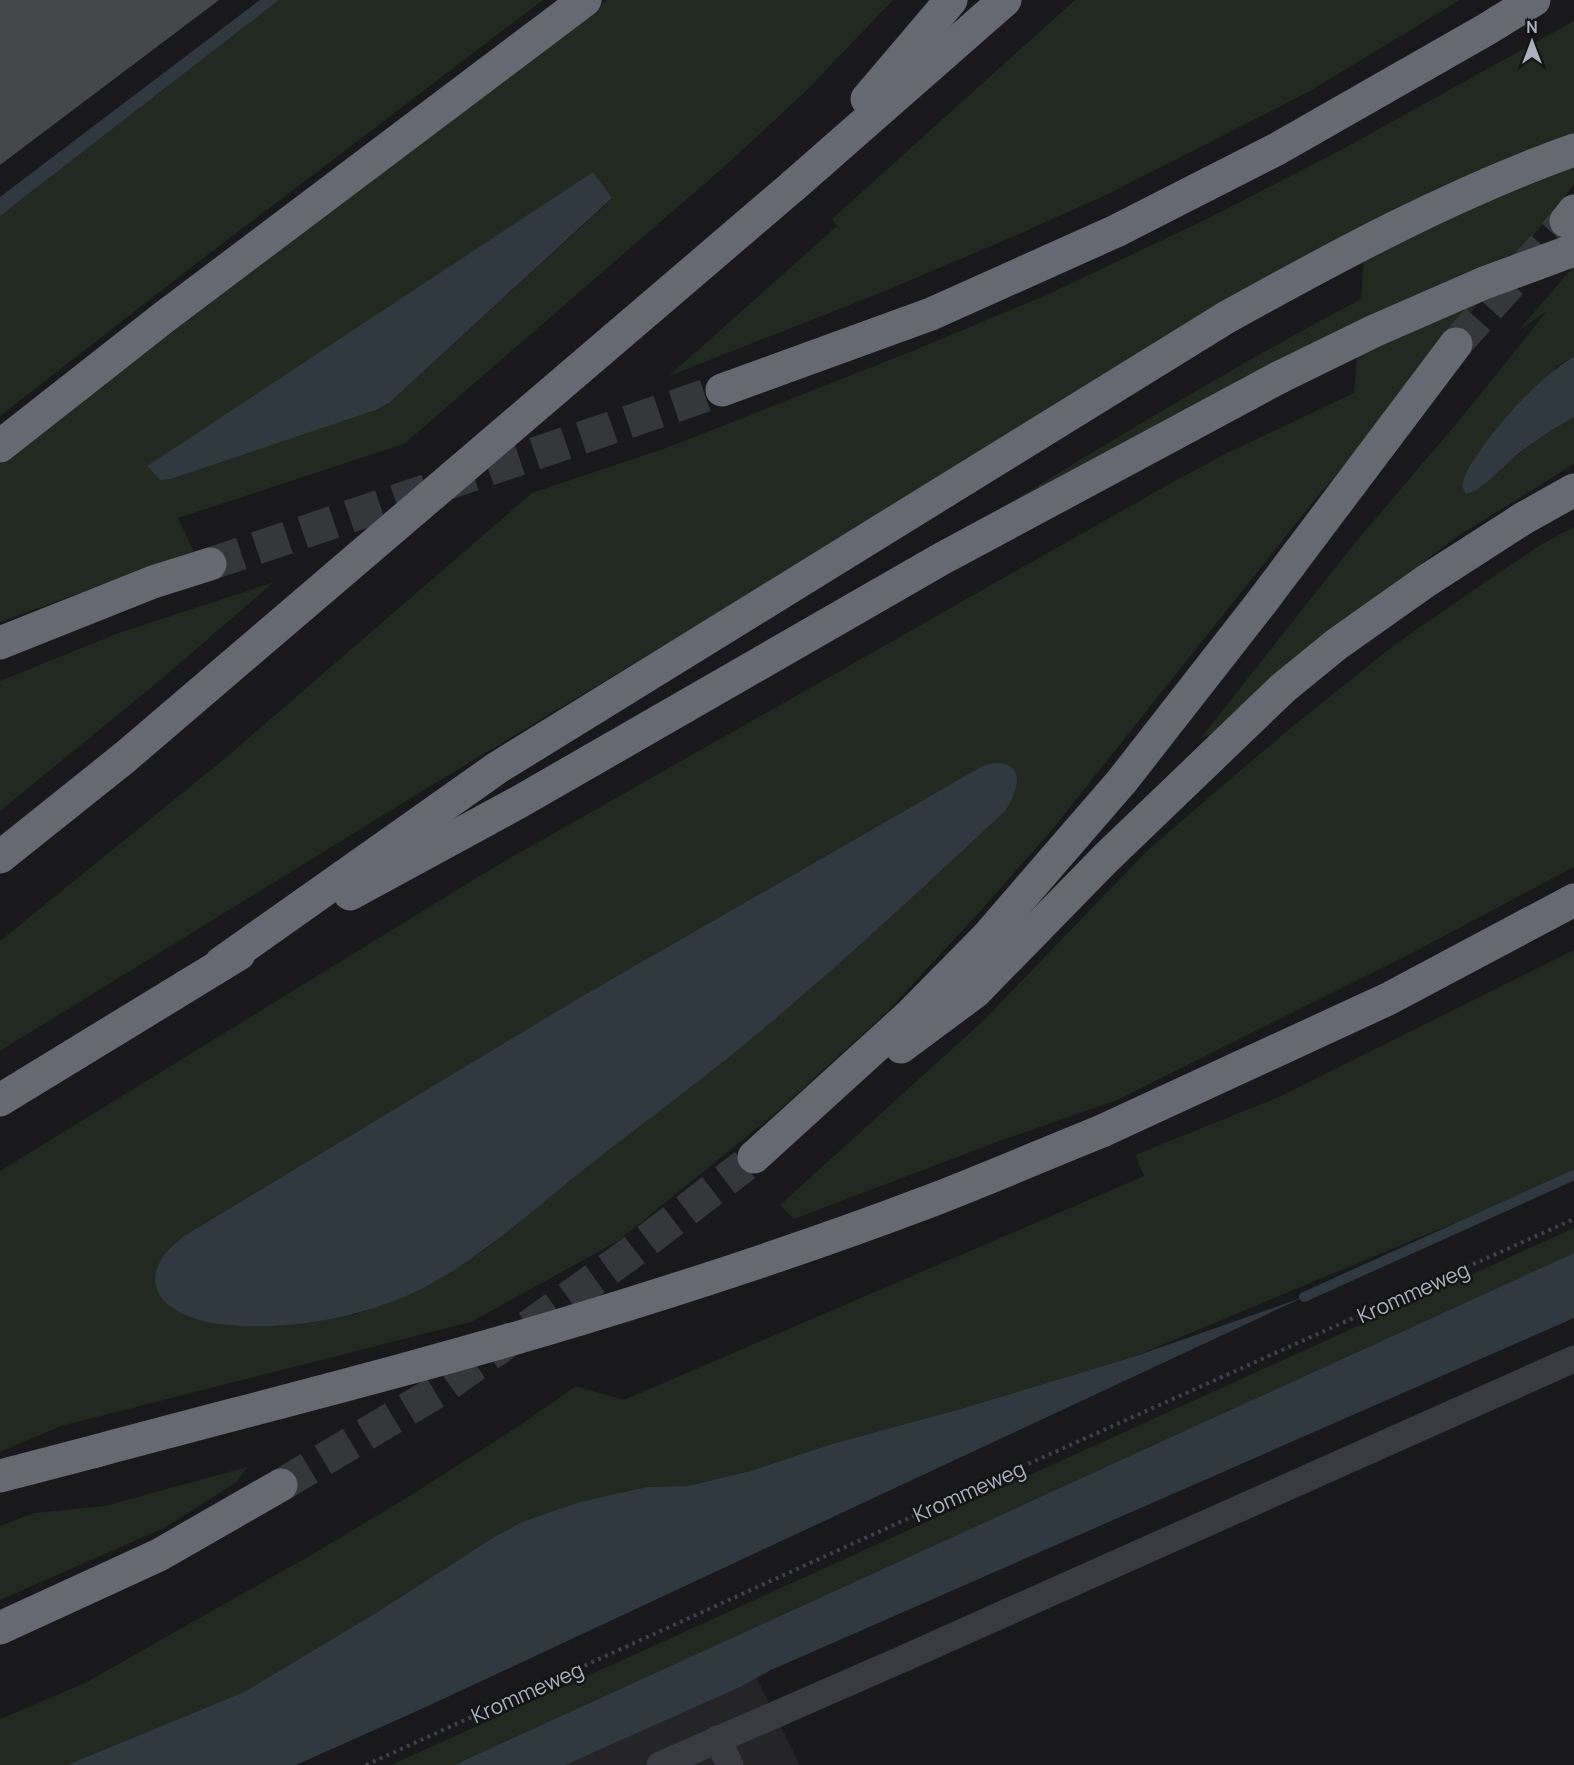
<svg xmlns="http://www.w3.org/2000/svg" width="1574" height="1765" viewBox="0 0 1574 1765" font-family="Manrope,sans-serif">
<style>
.built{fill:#252528}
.green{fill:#212921;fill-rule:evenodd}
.water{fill:#2f393f}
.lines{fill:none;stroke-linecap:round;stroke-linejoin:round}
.stream{stroke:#2f393f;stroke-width:10}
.building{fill:#45474b}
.motorway-tunnel{stroke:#36373b;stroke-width:33;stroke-dasharray:33 16;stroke-linecap:butt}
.path{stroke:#404247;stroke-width:4;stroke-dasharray:3 4.5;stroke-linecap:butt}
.minor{stroke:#3a3b40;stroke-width:27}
.motorway{stroke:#666971;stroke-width:33}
.motorway-bridge{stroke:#666971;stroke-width:33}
.labels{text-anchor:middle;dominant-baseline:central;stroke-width:5;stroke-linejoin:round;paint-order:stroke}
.street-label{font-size:21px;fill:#abb1ba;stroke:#141416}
</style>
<rect width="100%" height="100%" fill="#19191b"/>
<path class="built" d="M755,1675L800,1765H532Z"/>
<g class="green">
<path d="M279,0H543L193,266L0,416V216Z"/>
<path d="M607,0H893L804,93L725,166L404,444L178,518L194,551L0,622V464ZM593,173L612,199L389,403L376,410L171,479Z"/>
<path d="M1075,0H1460L1310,91L1110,193L1017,235L885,291L669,376L837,226L832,219Z"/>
<path d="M1574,21V185L1412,386L1309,507L1051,831L975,917L886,1013L778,1111L618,1241L471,1322L61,1426L0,1452V1171L491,869L1171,483L1225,454L1354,393L1359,331L920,558C1065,469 1210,379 1361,299L1366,231L842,538L424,790L0,1051V941L223,760L532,493L666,448L910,352L1044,296L1207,219L1341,150ZM972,772L589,1165L483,1251L414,1292L357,1314L303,1322L250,1326L170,1248L184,1236L579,998Z"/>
<path d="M1574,266V356L1556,367L1481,487C1509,459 1540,437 1574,417V464L1461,534L1340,624L1215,732L1200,739L1354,544L1457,423L1547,311L1518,331Z"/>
<path d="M1574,527V867L1414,952L1115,1101L1002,1140L794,1219L780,1205L983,1021L1148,850L1235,775L1287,731L1393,646L1497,574L1542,544Z"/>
<path d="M274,582L158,682L0,811V681L116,634Z"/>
<path d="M1574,950V1173L1133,1357L964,1408L832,1444L750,1471L688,1486L647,1487L522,1522L494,1537L379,1611L244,1692L67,1765H0V1719L85,1683L318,1551L408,1497L516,1428L576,1386L624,1400L1144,1176L1135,1155L1279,1097Z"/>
<path d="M1574,1228V1253L454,1765H391Z"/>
<path d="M247,1467L237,1482L164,1528L0,1600V1526L34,1513L105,1506Z"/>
</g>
<g class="water">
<path d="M260,0H279L0,216V197Z"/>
<path d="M593,172L612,198L389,403L376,410L171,479L160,480L147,466Z"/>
<path d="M1574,356V417C1555,428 1536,440 1518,454C1505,464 1481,492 1466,494L1462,486C1465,470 1475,458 1484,445C1510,410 1538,380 1574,356Z"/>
<path d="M995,763C1029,763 1016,794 1005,811C920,890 835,970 745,1044C695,1085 643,1123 592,1163C534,1208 480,1261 413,1293C356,1319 282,1332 219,1324C188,1320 138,1301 161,1260C166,1250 176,1243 184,1236L579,998L972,772L985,765Z"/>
<path d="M1574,1253V1318L771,1670L740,1687L565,1765H454Z"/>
<path d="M1304,1297L428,1706L296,1765H67L244,1692L379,1611L494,1537L522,1522L580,1502L647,1487L688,1486L750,1471L832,1444L964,1408L1133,1357Z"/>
</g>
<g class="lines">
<path class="stream" d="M1304,1297L1574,1175"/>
</g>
<path class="building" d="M0,0H219L0,165Z"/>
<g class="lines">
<g class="motorway-tunnel">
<path d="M1456,344L1566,221"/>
<path d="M210,564L722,390"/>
<path d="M281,1485L443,1388L628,1255L745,1165"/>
</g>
<path class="path" d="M366,1765L1019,1468L1574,1219"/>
<g class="minor">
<path d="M717,1739L730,1765"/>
<path d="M660,1765L907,1657L1574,1359"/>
</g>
<g class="motorway">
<path d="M867,99L951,0"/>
<path d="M793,186L1005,0"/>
<path d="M1566,221L1574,211"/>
<path d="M722,390L931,314L1116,231L1277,149L1487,29L1534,0"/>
<path d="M0,446L163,318L585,0"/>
<path d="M0,643L153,582L210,564"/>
<path d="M0,857L124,758"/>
<path d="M350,894L519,802L943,558L1280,377"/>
<path d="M221,963L497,768L1227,317C1339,255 1453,193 1574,150"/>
<path d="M901,1047L975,992L1106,858L1283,688L1337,644L1426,581L1524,518L1574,490"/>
<path d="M0,1100L239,954"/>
<path d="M1102,1131L1388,999L1574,900"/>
<path d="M754,1157L909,1016L987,937L1122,781L1261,603L1456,344"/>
<path d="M0,1476L96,1451"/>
<path d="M0,1628L159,1555L281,1485"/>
</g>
<g class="motorway-bridge">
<path d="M1280,377L1374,331L1484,283L1574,250"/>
<path d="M124,758L793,186"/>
<path d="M96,1451C256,1408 418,1368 577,1320C696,1284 814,1245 930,1201C987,1179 1045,1154 1102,1131"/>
</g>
</g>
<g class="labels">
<g class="street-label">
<text transform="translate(1413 1292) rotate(-24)">Krommeweg</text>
<text transform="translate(969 1491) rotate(-24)">Krommeweg</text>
<text transform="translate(527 1692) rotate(-24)">Krommeweg</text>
</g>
</g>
<g transform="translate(1532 42)" stroke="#141416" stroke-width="4.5" paint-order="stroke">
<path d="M0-4.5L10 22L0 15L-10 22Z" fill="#abb1ba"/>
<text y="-9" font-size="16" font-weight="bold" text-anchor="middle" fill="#abb1ba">N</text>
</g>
</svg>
